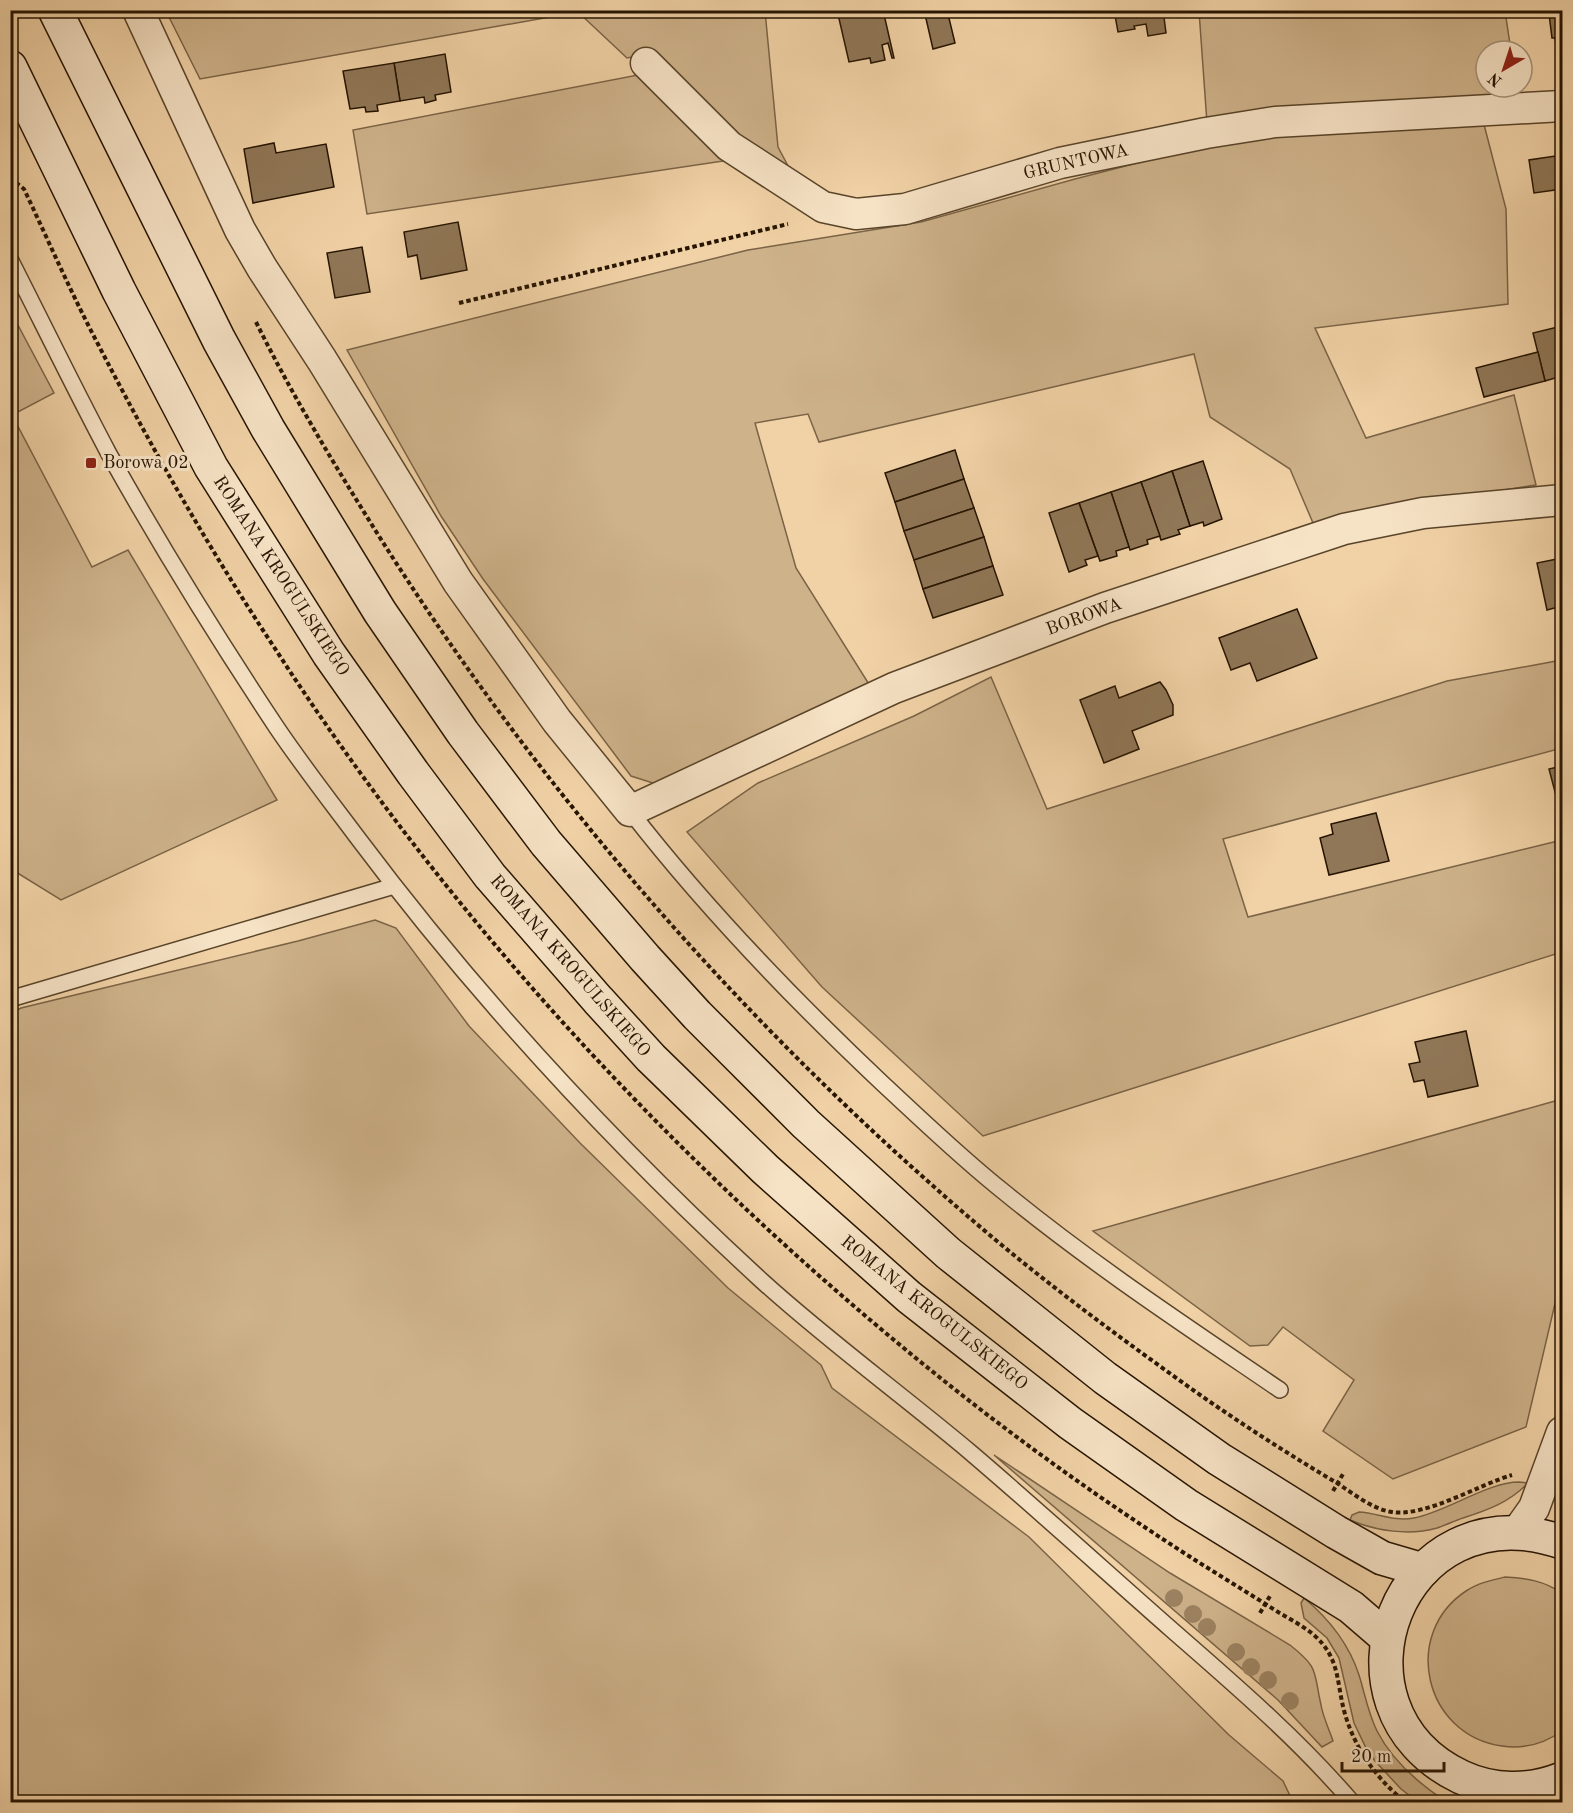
<svg xmlns="http://www.w3.org/2000/svg" width="1573" height="1813" viewBox="0 0 1573 1813" font-family="'Old Standard TT',serif">
<style>
.green{fill:#ceb28a;stroke:#7a6346;stroke-width:1.5}
.building{fill:#907757;stroke:#261401;stroke-width:1.5}
.lines{fill:none;stroke-linecap:round;stroke-linejoin:round}
.service-casing{stroke:#59442a;stroke-width:18}
.minor-casing{stroke:#59442a;stroke-width:33}
.secondary-casing{stroke:#261401;stroke-width:36}
.path{stroke:#261401;stroke-width:4;stroke-dasharray:4.5 3;stroke-linecap:butt}
.service{stroke:#f6e2c5;stroke-width:15}
.minor{stroke:#f6e2c5;stroke-width:30}
.secondary{stroke:#f6e2c5;stroke-width:33}
.tree{fill:#9d8362}
.poi-dot{fill:#8f2418;stroke:#f6e2c5;stroke-width:2}
.labels{text-anchor:middle;dominant-baseline:central;stroke-width:6;stroke-linejoin:round;paint-order:stroke}
.street-label{font-size:18px;fill:#261401;stroke:#f6e2c5}
.poi-label{font-size:18px;fill:#261401;stroke:#f6e2c5;text-anchor:start}
</style>
<rect width="100%" height="100%" fill="#f1d2a6"/>
<filter id="stains"><feTurbulence type="fractalNoise" baseFrequency=".00333" numOctaves="4"/><feColorMatrix values="0 0 0 0 .2 0 0 0 0 .09 0 0 0 0 .02 0 0 0 .5 -.17"/></filter>
<radialGradient id="worn" r=".72"><stop offset=".6" stop-color="#630" stop-opacity="0"/><stop offset="1" stop-color="#630" stop-opacity=".3"/></radialGradient>
<g class="green">
<path d="M166,11H765L778,147L795,179L721,121L652,53L627,58L578,12L200,79Z"/>
<path d="M1199,11H1505L1511,51H1486V87H1516L1518,96L1207,123Z"/>
<path d="M643,74L730,160L367,214L353,130Z"/>
<path d="M1481,113L1506,209L1508,304L1315,328L1366,438L1514,395L1536,485L1389,508L1316,530L1290,469L1210,417L1194,354L819,442L808,414L755,423L796,568L872,689L656,784L631,776L483,579L441,516L347,350L748,250L921,222L1075,179L1211,144Z"/>
<path d="M11,312L54,393L12,415L92,567L128,550L277,800L61,900L11,869Z"/>
<path d="M1562,660V748L1223,839L1248,917L1562,840V952L983,1136L822,987L687,832L758,783L914,716L991,677L1047,809L1447,681Z"/>
<path d="M375,920L396,928L469,1026L580,1143L728,1288L821,1365L832,1388L1029,1537L1229,1735L1283,1781L1293,1802H11V1013L21,1008L298,941Z"/>
<path d="M1562,1099V1274L1526,1427L1393,1479L1323,1431L1354,1380L1283,1327L1268,1345L1250,1346L1093,1231Z"/>
<path d="M994,1455L1170,1573L1290,1645C1320,1669 1313,1670 1321,1705C1323,1717 1329,1729 1333,1741L1322,1747L1278,1700Z"/>
<path d="M1519,1482L1528,1483C1510,1502 1488,1510 1463,1518C1454,1521 1446,1525 1437,1528C1409,1536 1376,1531 1350,1520L1352,1515L1359,1512C1378,1513 1394,1522 1414,1518C1446,1512 1488,1482 1519,1482Z"/>
<path d="M1505,1577C1527,1578 1544,1581 1562,1593V1731C1544,1744 1523,1749 1502,1746C1424,1735 1401,1634 1466,1591C1478,1583 1492,1580 1505,1577Z"/>
<path d="M1304,1598C1328,1618 1349,1644 1359,1675C1365,1694 1368,1713 1377,1731C1393,1762 1419,1784 1447,1802H1418L1401,1789L1375,1761L1367,1750L1354,1723L1339,1658L1327,1638L1304,1618L1301,1603Z"/>
</g>
<g class="building">
<path d="M837,10H883L894,58H892L888,43L882,45L885,60L871,63L870,58L849,62Z"/>
<path d="M924,10H947L955,43L933,49Z"/>
<path d="M1114,10H1163L1166,33L1148,36L1146,24L1134,26L1135,29L1118,32Z"/>
<path d="M1552,10H1562V57L1558,58L1555,38H1552L1549,14L1552,13Z"/>
<path d="M445,54L451,92L435,95L436,100L425,103L424,97L400,101L394,63Z"/>
<path d="M394,63L400,101L377,105L378,111L366,112L365,107L350,109L343,71Z"/>
<path d="M274,143L276,153L326,144L334,187L253,203L244,149Z"/>
<path d="M1562,155V189L1534,193L1529,160Z"/>
<path d="M458,222L467,270L421,279L417,255L408,257L404,232Z"/>
<path d="M362,247L370,292L335,298L327,253Z"/>
<path d="M1562,326V376L1545,381L1533,333Z"/>
<path d="M1538,352L1545,381L1484,397L1476,368Z"/>
<path d="M955,450L964,479L895,502L885,473Z"/>
<path d="M1203,461L1222,519L1204,526L1203,522L1190,526L1172,471Z"/>
<path d="M1172,471L1190,526L1178,530L1180,534L1161,540L1141,482Z"/>
<path d="M964,479L974,508L904,531L895,502Z"/>
<path d="M1141,482L1160,536L1147,540L1148,544L1130,550L1111,492Z"/>
<path d="M1111,492L1129,547L1116,551L1117,556L1100,561L1079,503Z"/>
<path d="M1079,503L1098,556L1085,560L1087,565L1069,572L1049,513Z"/>
<path d="M974,508L984,537L914,560L904,531Z"/>
<path d="M984,537L993,566L923,589L914,560Z"/>
<path d="M1562,558V606L1547,610L1537,563Z"/>
<path d="M993,566L1003,595L933,618L923,589Z"/>
<path d="M1297,609L1317,658L1257,681L1250,663L1231,670L1219,638Z"/>
<path d="M1160,682L1166,690L1173,705V715L1132,731L1139,749L1104,763L1080,700L1115,686L1119,698Z"/>
<path d="M1562,766V810L1560,811L1549,769Z"/>
<path d="M1376,813L1389,861L1329,875L1320,838L1333,834L1331,824Z"/>
<path d="M1466,1031L1478,1086L1428,1097L1424,1080L1414,1082L1409,1064L1420,1062L1415,1042Z"/>
</g>
<g class="lines">
<g class="service-casing">
<g id="service">
<path d="M10,259C43,324 75,390 109,454C161,547 218,639 277,728C302,765 330,801 357,837C477,997 614,1145 762,1281C828,1341 901,1394 970,1452C1038,1510 1105,1571 1172,1630C1235,1685 1298,1739 1352,1802"/>
<path d="M630,811C706,909 792,998 882,1083C922,1120 961,1158 1004,1192C1092,1264 1186,1326 1280,1390"/>
<path d="M10,999L394,886"/>
</g>
</g>
<g class="minor-casing">
<g id="minor">
<path d="M138,10L240,230L262,268L322,360L458,582L557,721L630,811L894,688L1105,608L1344,529L1423,513L1562,500"/>
<path d="M646,63L729,146L823,207L856,214L905,209L1060,163L1206,133L1275,122L1562,106"/>
<path d="M1517,1532L1534,1508L1562,1432"/>
</g>
</g>
<g class="secondary-casing">
<g id="secondary">
<path d="M55,10L219,340L268,429L380,612L463,733L546,843L645,958L697,1015L806,1124L948,1253L1105,1378L1219,1459L1336,1532L1382,1558L1423,1570"/>
<path d="M10,67L119,291L211,467L329,654L413,773L490,876L598,1000L651,1058L765,1169L909,1297L1070,1423L1186,1505L1351,1607L1387,1638"/>
<path d="M1562,1542C1398,1486 1316,1708 1461,1777C1493,1792 1529,1792 1562,1779"/>
</g>
</g>
<g class="path">
<path d="M10,178L24,189C49,242 72,295 99,346C152,449 210,550 274,647C453,924 682,1170 938,1376C1020,1442 1106,1503 1195,1560C1222,1577 1250,1594 1278,1612C1290,1619 1303,1626 1314,1635C1341,1659 1336,1683 1345,1714C1355,1749 1377,1779 1405,1802"/>
<path d="M459,303L788,224"/>
<path d="M256,322C292,395 334,464 377,533C542,795 749,1031 985,1231C1052,1288 1122,1339 1193,1390C1240,1423 1288,1454 1337,1483C1354,1494 1372,1509 1392,1512C1426,1517 1478,1485 1512,1475"/>
<path d="M1333,1491L1343,1474"/>
<path d="M1260,1613L1270,1596"/>
</g>
<use href="#service" class="service"/>
<use href="#minor" class="minor"/>
<use href="#secondary" class="secondary"/>
</g>
<g class="tree">
<circle cx="1174" cy="1598" r="9"/>
<circle cx="1193" cy="1614" r="9"/>
<circle cx="1207" cy="1627" r="9"/>
<circle cx="1236" cy="1652" r="9"/>
<circle cx="1251" cy="1667" r="9"/>
<circle cx="1268" cy="1680" r="9"/>
<circle cx="1290" cy="1701" r="9"/>
</g>
<rect class="poi-dot" x="85" y="457" width="12" height="12" rx="3"/>
<g class="labels">
<g class="street-label">
<text transform="translate(1076 162) rotate(-13)">GRUNTOWA</text>
<text transform="translate(281 576) rotate(57)">ROMANA KROGULSKIEGO</text>
<text transform="translate(1084 617) rotate(-20)">BOROWA</text>
<text transform="translate(570 966) rotate(49)">ROMANA KROGULSKIEGO</text>
<text transform="translate(934 1313) rotate(39)">ROMANA KROGULSKIEGO</text>
</g>
<g class="poi-label">
<text x="103" y="463">Borowa 02</text>
</g>
</g>
<rect width="1573" height="1813" fill="none" stroke="#f1d2a6" stroke-width="36"/>
<rect x="12" y="12" width="1549" height="1789" fill="none" stroke="#261401" stroke-width="3"/>
<rect x="18" y="18" width="1537" height="1777" fill="none" stroke="#261401" stroke-width="1.5"/>
<g transform="translate(1504 69) rotate(219)"><circle r="28" fill="#f6e2c5" stroke="#a39077" stroke-width="1.5"/>
<path d="M0-4.5L10 22L0 15L-10 22Z" fill="#8f2418"/>
<text y="-9" font-size="16" font-weight="bold" text-anchor="middle" fill="#261401">N</text>
</g>
<path d="M1342 1762v9h102v-9" fill="none" stroke="#261401" stroke-width="3"/>
<text x="1351" y="1762" font-size="18" fill="#261401" stroke="#f6e2c5" stroke-width="4.5" paint-order="stroke">20 m</text>
<rect width="100%" height="100%" filter="url(#stains)"/>
<rect width="100%" height="100%" fill="url(#worn)"/>
</svg>
